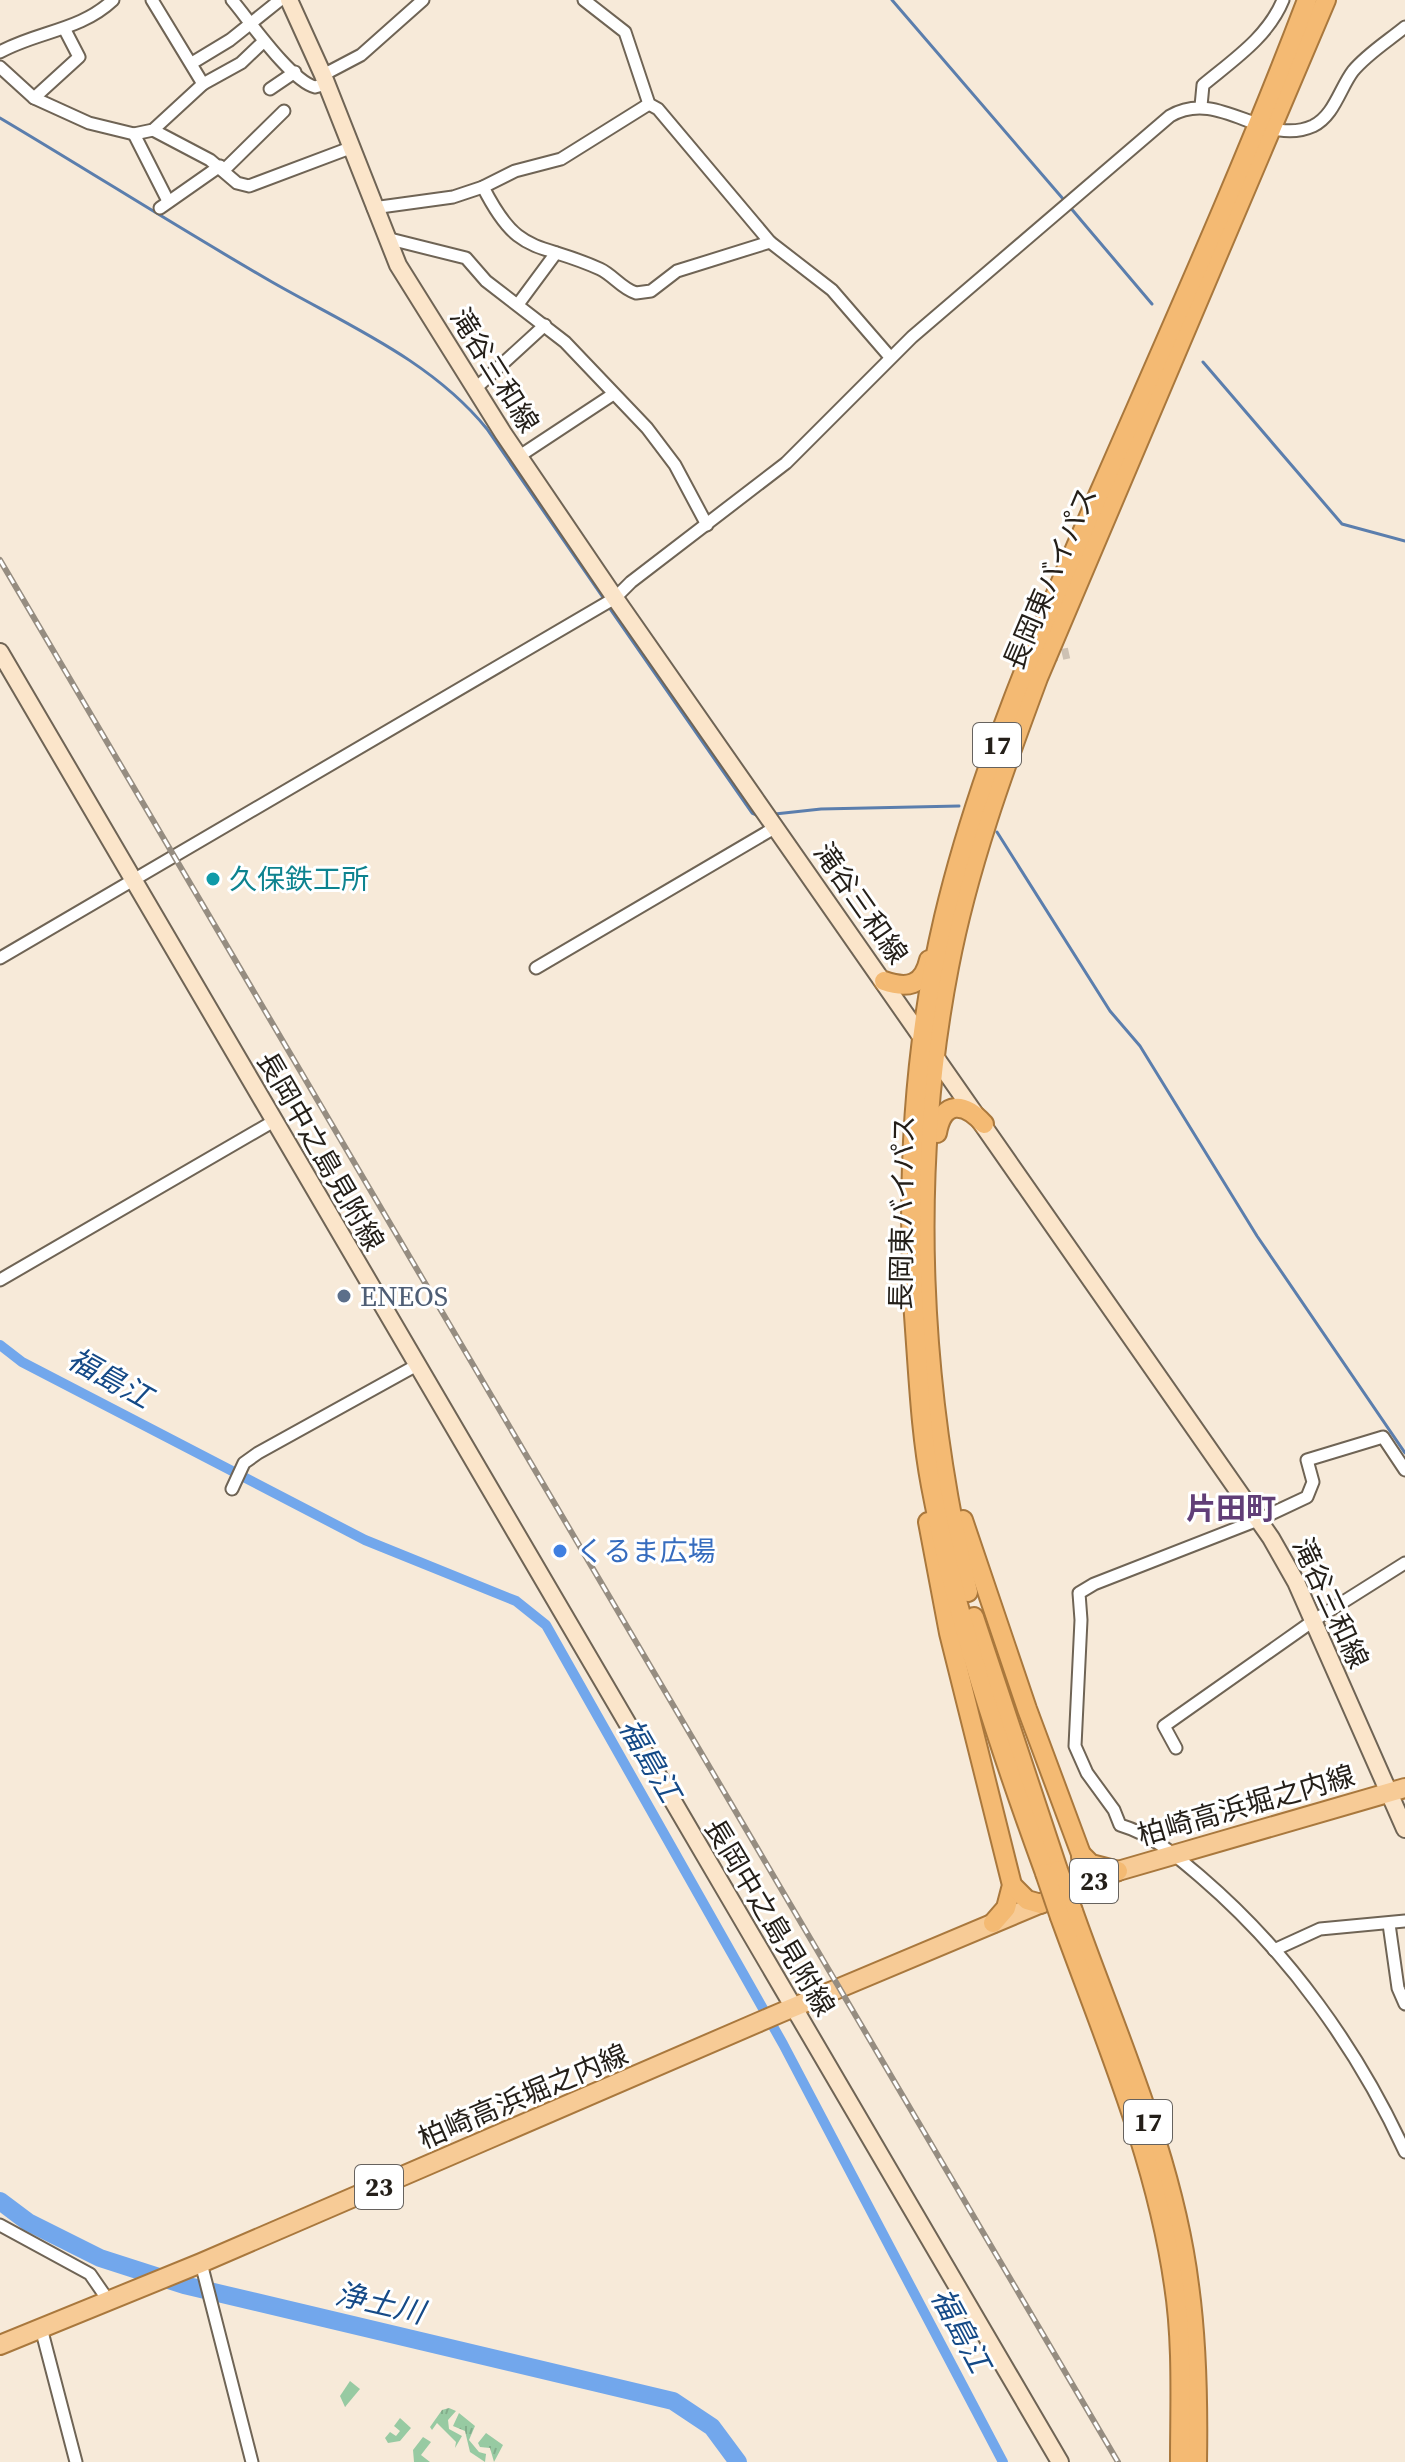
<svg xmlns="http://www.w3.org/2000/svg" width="1405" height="2462" viewBox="0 0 1405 2462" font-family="'Source Serif 4','Noto Sans JP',serif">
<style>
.grass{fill:url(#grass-tufts)}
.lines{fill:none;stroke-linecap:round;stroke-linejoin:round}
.stream{stroke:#5b7ead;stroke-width:3}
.canal{stroke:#72a7ec;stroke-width:10}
.river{stroke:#72a7ec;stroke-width:18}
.minor-tunnel{stroke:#cdc1b3;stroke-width:11;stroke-dasharray:11 5.5;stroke-linecap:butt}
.minor-casing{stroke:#6f6455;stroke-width:15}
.secondary-casing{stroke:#6f6455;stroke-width:20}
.primary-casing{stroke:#a9783d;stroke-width:22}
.trunk-casing{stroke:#a9783d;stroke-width:22}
.minor{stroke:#fff;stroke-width:11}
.secondary{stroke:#fbe5ca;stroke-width:16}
.primary{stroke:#f7cb96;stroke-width:18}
.trunk{stroke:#f4ba73;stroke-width:18}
.rail-casing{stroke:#968d81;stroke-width:6}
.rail{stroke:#fff;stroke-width:3;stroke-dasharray:9;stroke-linecap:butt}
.trunk-bridge-casing{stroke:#a9783d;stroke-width:22;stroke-linecap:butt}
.trunk-bridge{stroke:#f4ba73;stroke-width:18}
.culture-dot{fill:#0f9aa8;stroke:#fff;stroke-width:3}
.service-dot{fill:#5c6f8a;stroke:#fff;stroke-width:3}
.shop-dot{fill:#3f7fe0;stroke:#fff;stroke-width:3}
.labels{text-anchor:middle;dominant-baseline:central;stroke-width:6;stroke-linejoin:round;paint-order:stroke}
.shield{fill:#fff;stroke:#66625e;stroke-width:2}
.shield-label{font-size:26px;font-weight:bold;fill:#241f19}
.street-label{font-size:28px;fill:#241f19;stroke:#fff}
.culture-label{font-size:28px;fill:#0d838f;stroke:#fff;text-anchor:start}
.service-label{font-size:28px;fill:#4e5e75;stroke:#fff;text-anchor:start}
.shop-label{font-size:28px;fill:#366cbe;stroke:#fff;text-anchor:start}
.water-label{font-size:30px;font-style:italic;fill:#154a87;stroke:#fff}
.neighbourhood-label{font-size:30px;font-weight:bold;fill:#613e77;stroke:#fff}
</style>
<defs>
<pattern id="grass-tufts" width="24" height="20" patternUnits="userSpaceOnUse" patternTransform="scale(2)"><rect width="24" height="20" fill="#97caa2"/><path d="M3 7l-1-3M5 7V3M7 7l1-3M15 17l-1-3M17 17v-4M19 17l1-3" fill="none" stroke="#82ad8b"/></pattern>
</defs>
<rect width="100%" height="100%" fill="#f7ead9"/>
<g class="grass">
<path d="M350,2381L360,2389L345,2407L340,2396Z"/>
<path d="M449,2408L456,2411L448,2420L449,2429L462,2436L455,2448L456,2442L437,2423L432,2430L430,2427L442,2410Z"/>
<path d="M459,2413L475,2426L469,2440L479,2452L486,2454L485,2462L470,2452L465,2431L453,2426Z"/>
<path d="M400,2418L411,2428L400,2441L388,2443L385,2438L390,2432L396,2436L400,2431L394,2426Z"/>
<path d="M486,2433L503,2445L494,2462L490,2448L480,2447L478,2443Z"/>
<path d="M423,2437L431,2442L421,2455L430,2462H414L413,2450Z"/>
</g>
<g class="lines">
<g class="stream">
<path d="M892,0L1064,200"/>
<path d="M0,118C91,172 180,229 272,282C347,325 431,360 487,429L604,599"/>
<path d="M1069,206L1152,304"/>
<path d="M1203,362L1342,524L1405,541"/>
<path d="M608,606L752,813L759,816"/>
<path d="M775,814L821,809L959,806"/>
<path d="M997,832L1110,1011L1140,1046L1257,1236L1405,1453"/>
</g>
<path class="canal" d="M0,1345L22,1362L365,1540L516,1601L546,1625L783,2044L1003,2462"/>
<path class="river" d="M0,2201L28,2222L100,2258L184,2285L673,2401L712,2427L738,2462"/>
<path class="minor-tunnel" d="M1046,658L1069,653"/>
<g class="minor-casing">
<g id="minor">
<path d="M232,0C249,20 291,81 315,87L326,84"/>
<path d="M584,0L625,32L649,104L658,109L770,242L832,290L890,357"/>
<path d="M0,52C38,31 80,31 113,0"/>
<path d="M192,63L230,40L280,0"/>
<path d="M0,67L34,98L89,123L134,134L153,130L203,84L152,0"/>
<path d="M323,75L361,55L423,0"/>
<path d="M203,84L241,63L263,42"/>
<path d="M270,89L295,72"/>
<path d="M34,98L79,57L65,30"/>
<path d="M1201,106L1203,85C1233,60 1268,37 1283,0"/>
<path d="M153,130L210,160L237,183L249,186L350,148"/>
<path d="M134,134L168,201"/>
<path d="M224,170L284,111"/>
<path d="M483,187C519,258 536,240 600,269C613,275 622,289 636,293L651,291L677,271L770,242"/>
<path d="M160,208L220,166"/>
<path d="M373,208L453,197L483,187L515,171L561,159L649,104"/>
<path d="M386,238L466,258L486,281L565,342L647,428L675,465L707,525"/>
<path d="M519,303L556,253"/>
<path d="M476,388L545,325"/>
<path d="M518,457L612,395"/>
<path d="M0,958L615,598L631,582L786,463L912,337L1170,116C1220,87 1264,148 1313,126C1334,116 1340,88 1353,71C1367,54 1388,41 1405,27"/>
<path d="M536,968L776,827"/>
<path d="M0,1280L274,1121"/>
<path d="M1405,1470L1383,1437L1307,1460L1313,1482L1307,1497L1258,1520L1094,1584L1079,1593L1081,1620L1075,1746L1087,1773L1114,1810L1120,1825C1153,1835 1175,1855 1202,1878C1288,1952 1358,2049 1405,2152"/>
<path d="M232,1489L244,1463L258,1453L417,1365"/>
<path d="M1176,1748L1164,1726L1313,1621L1405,1563"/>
<path d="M1389,1924L1398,1988L1405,2004"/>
<path d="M1274,1950L1320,1929L1405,1921"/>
<path d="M0,2225L90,2274L108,2300"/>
<path d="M201,2263L252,2462"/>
<path d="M41,2328L76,2462"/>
</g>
</g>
<g class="secondary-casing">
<g id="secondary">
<path d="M289,0L323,75L398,265L503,433L615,598L1271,1538L1296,1582L1405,1829"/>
<path d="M0,652L1060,2462"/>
</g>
</g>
<g class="primary-casing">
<path id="primary" d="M0,2345L201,2263L780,2013L1118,1871L1405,1788"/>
</g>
<g class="trunk-casing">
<g id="trunk">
<path d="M884,981C907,989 923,986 929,960"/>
<path d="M937,1133C943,1100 964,1102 984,1124"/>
<path d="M963,1520L1027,1709L1081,1854L1082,1873L1072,1890"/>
<path d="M928,1522L949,1633L1012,1885L1006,1908L993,1923"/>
<path d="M968,1592C920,1389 909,1173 949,967C968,868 1003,772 1038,678L1326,0"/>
<path d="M974,1617L1058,1870"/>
<path d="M1081,1854L1091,1864L1118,1871"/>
<path d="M1045,1873C999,1747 956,1618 931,1486C923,1444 920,1401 917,1358C905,1211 910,1061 944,917C979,770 1040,629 1100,491C1171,328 1244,166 1307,0"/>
<path d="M1012,1885L1027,1900L1041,1904"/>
<path d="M1073,1911C1116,2033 1173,2156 1189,2285C1197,2343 1198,2403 1197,2462"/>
<path d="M1060,1917C1103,2036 1156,2158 1174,2285C1183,2343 1180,2403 1180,2462"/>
</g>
</g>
<use href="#minor" class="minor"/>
<use href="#secondary" class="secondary"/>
<use href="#primary" class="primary"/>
<use href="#trunk" class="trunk"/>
<g class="rail-casing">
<path id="rail" d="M0,560L1118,2462"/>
</g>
<use href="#rail" class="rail"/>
<g class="trunk-bridge-casing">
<g id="trunk-bridge">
<path d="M1058,1870L1073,1911"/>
<path d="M1045,1873L1060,1917"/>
</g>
</g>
<use href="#trunk-bridge" class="trunk-bridge"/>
</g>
<circle class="culture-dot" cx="213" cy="879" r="8"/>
<circle class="service-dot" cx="344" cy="1296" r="8"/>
<circle class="shop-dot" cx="560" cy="1551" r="8"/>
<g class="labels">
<g class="shield">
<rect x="973" y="723" width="48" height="44" rx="6"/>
<rect x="1070" y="1859" width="48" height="44" rx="6"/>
<rect x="1124" y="2100" width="48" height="44" rx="6"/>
<rect x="355" y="2165" width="48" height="44" rx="6"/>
</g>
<g class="shield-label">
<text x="997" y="745">17</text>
<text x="1094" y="1881">23</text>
<text x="1148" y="2122">17</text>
<text x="379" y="2187">23</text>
</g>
<g class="street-label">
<text transform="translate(495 370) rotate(58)">滝谷三和線</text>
<text transform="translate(1050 578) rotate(-67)">長岡東バイパス</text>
<text transform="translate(861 903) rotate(55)">滝谷三和線</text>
<text transform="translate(321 1151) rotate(60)">長岡中之島見附線</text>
<text transform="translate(902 1213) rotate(-89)">長岡東バイパス</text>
<text transform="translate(1331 1603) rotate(65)">滝谷三和線</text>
<text transform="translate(1246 1805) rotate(-16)">柏崎高浜堀之内線</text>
<text transform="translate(770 1917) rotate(59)">長岡中之島見附線</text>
<text transform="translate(523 2096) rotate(-23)">柏崎高浜堀之内線</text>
</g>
<g class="culture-label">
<text x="229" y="879">久保鉄工所</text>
</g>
<g class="service-label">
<text x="360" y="1296">ENEOS</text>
</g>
<g class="shop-label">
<text x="576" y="1551">くるま広場</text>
</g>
<g class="water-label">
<text transform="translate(110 1378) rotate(29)">福島江</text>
<text transform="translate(650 1760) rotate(60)">福島江</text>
<text transform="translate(380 2303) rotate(13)">浄土川</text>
<text transform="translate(961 2330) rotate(62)">福島江</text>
</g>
<g class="neighbourhood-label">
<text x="1231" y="1508">片田町</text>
</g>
</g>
</svg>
